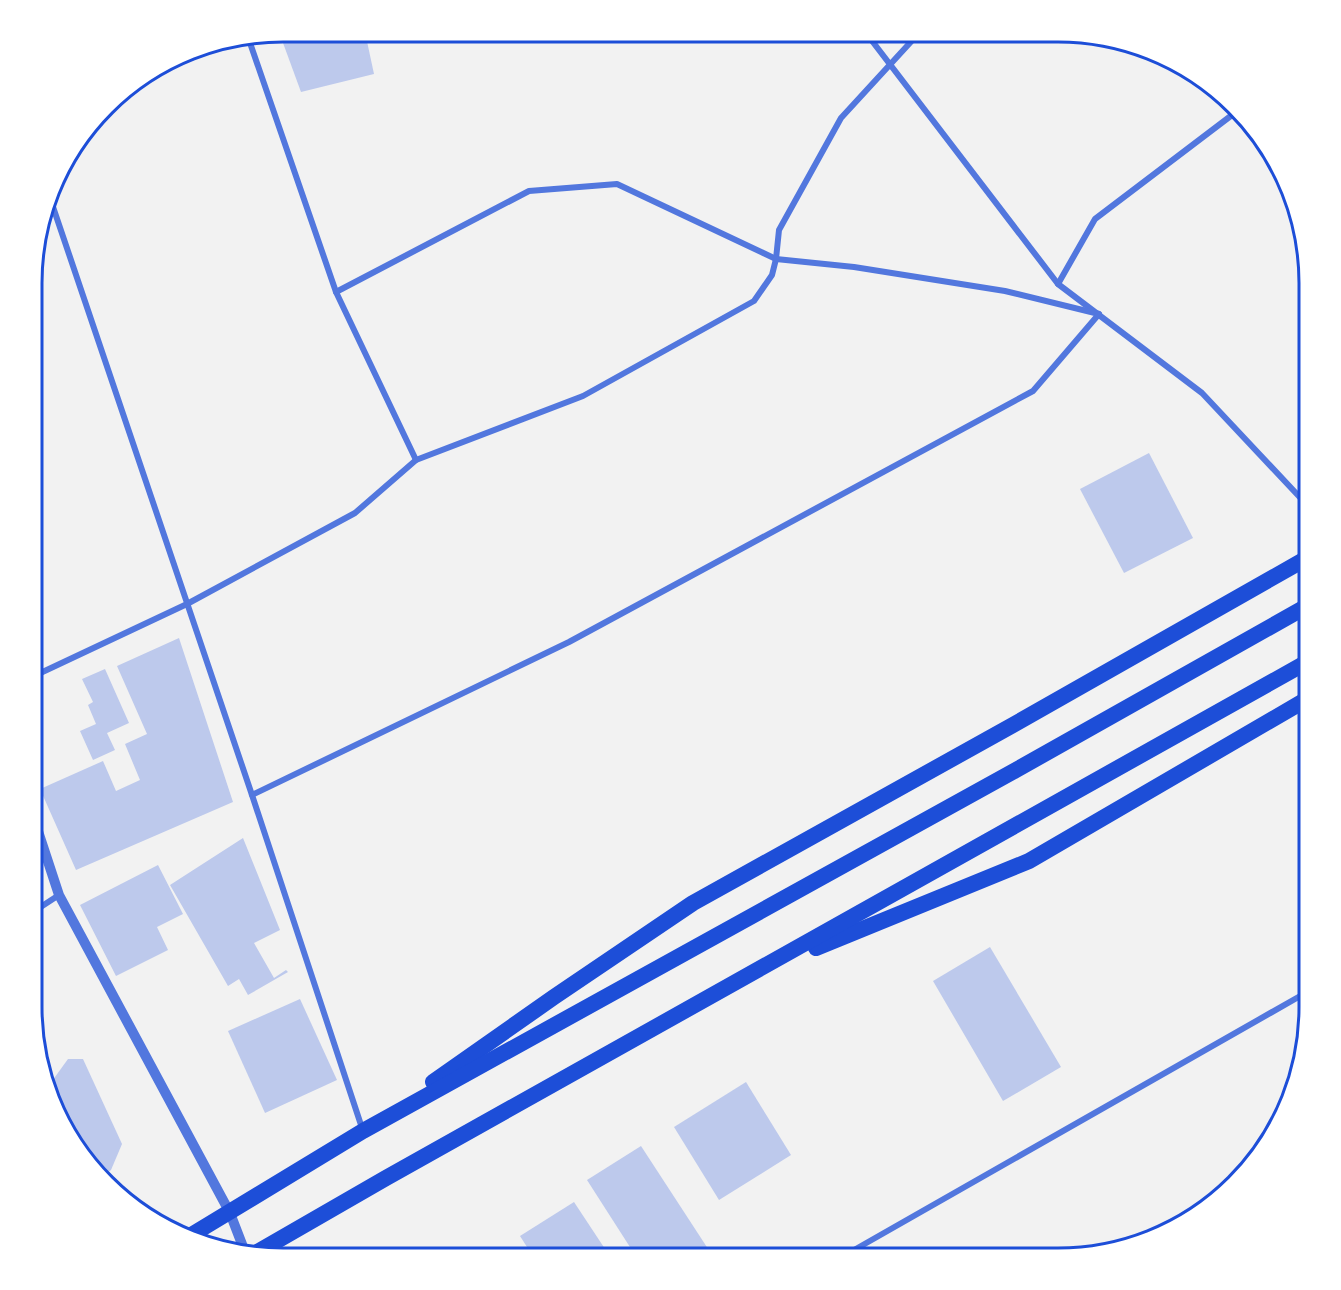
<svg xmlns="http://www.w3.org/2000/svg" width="1341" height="1290" viewBox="0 0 1341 1290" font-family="'Open Sans',sans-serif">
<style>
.building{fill:#bdc9ec}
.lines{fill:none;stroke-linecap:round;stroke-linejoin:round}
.minor{stroke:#5277de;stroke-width:6}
.tertiary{stroke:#5277de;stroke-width:10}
.trunk{stroke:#1d4ed8;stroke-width:16}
.rim{fill:none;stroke:#1d4ed8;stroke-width:3}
</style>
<rect width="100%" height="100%" fill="#f2f2f2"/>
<g class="building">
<path d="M279,32H365L374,74L301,92Z"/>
<path d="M1149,453L1193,538L1124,573L1080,489Z"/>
<path d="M179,638L233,802L76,870L40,789L103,761L116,791L140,780L125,744L147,734L117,666Z"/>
<path d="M105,669L129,723L107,733L115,750L93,760L80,731L96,724L88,705L93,702L82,679Z"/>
<path d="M243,838L280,930L254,943L274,978L286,970L288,972L248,995L239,979L228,986L170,885Z"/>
<path d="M158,865L183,914L157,927L168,950L116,976L80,905Z"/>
<path d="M990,947L1061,1067L1003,1101L933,981Z"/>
<path d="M300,999L337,1080L265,1113L228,1031Z"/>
<path d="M68,1059H83L122,1144L111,1170L103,1176L84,1160L51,1103L47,1088Z"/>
<path d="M746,1082L791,1155L719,1200L674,1127Z"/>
<path d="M641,1146L714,1258H637L587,1180Z"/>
<path d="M574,1202L611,1258H534L520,1236Z"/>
</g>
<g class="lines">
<g class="minor">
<path d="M866,33L1058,284L1202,393L1309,507"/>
<path d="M248,37L336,292L416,460"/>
<path d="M50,198L252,795L363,1131"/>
<path d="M1058,284L1095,219L1236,112"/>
<path d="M336,292L529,191L617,184L776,259L854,267L1005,291L1099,314"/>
<path d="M34,676L187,604L355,513L416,460L583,396L754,301L772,275L776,259L779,230L841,118L919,33"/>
<path d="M252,795L569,642L1033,391L1099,314"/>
<path d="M33,912L59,895"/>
<path d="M840,1258L1309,991"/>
</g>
<path class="tertiary" d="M33,816L59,895L230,1213L245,1252"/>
<g class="trunk">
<path d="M816,948L1029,861L1309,698"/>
<path d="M433,1082L554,997L693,903L1013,725L1309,557"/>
<path d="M188,1237L363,1131L1016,770L1309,605"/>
<path d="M254,1254L386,1178L1309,661"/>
</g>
</g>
<path d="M0 0H1341V1290H0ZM283 42H1058A241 241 0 0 1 1299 283V1007A241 241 0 0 1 1058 1248H283A241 241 0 0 1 42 1007V283A241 241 0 0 1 283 42Z" fill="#fff" fill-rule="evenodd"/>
<path class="rim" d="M283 42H1058A241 241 0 0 1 1299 283V1007A241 241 0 0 1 1058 1248H283A241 241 0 0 1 42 1007V283A241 241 0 0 1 283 42Z"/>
</svg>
